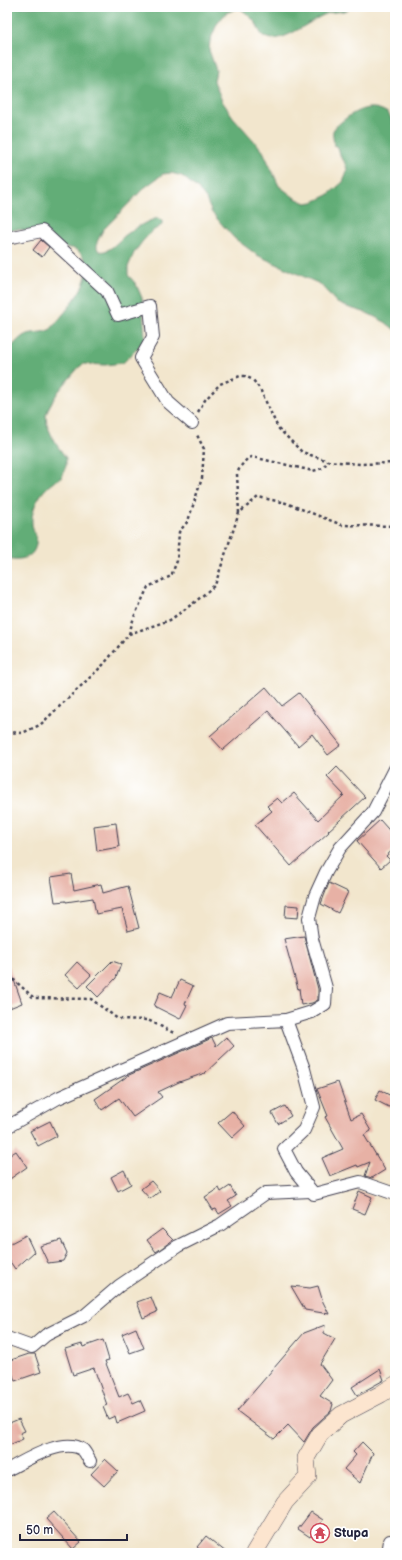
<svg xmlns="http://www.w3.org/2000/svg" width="402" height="1560" viewBox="0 0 402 1560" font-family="'Balsamiq Sans',sans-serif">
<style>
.forest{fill:#62ad77;stroke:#426859}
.building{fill:#e7b1a5}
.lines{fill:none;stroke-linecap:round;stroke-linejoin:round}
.minor-casing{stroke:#413f51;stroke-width:14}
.secondary-casing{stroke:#413f51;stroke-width:18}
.path{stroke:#413f51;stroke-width:2.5;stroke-dasharray:3 3;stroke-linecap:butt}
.minor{stroke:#fff;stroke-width:12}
.secondary{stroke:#fce5cf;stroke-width:17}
.labels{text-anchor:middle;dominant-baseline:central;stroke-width:3.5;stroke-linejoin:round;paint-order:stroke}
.poi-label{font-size:13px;font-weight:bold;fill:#22223b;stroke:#fff;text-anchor:start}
</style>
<rect width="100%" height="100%" fill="#fff"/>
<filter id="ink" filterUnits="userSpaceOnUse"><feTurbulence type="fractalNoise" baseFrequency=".025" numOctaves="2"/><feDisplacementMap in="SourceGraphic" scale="8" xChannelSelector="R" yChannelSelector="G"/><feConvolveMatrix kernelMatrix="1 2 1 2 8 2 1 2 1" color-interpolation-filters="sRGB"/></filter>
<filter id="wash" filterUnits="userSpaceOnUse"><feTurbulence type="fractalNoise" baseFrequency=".012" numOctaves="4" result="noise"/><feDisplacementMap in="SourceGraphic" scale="16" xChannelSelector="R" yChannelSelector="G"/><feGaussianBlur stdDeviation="0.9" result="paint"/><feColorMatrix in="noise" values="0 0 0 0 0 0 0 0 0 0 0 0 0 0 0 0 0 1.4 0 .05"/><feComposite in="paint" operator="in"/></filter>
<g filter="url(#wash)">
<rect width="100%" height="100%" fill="#f2e6cd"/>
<path class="forest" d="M7,7H352C345,14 335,10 326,14C310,20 281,46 265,37C259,34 259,27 255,22C251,17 244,11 239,8L226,13L217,24L210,41L209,50L216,70L214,81L222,101L233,117L263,151L279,186L295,198L306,203L313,202L328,195L343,182L346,174L347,169L344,161L341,158L338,147L334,145C334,140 331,133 334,129C335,127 338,125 340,123C353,112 369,102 386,112C392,115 391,123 395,128V330L385,322L367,313L347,307L337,303L320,284L311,280L257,255L234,238L212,213L206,199L198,189L182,176L171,173L163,174L144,188L103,230L97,242V248L99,251C110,254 119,239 127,234C137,227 147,221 158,218L162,221V225L151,232L142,242L134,253L128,267V275L136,284L142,298L145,337L141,345L123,363L105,365L84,364L79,367L58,392L49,407L46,415L47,425L54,441L66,458V466L61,478C45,485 31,504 32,523C32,530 37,536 36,544C34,559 19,561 7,558V351C12,347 17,340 23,336C31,331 42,334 51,329C64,312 105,272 78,251C72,246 67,249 61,247C56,246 51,242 47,240C34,234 21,225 7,232Z"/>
<g id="blocks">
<g class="building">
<path d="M41,240L49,247L42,257L33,250Z"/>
<path d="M266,687L282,706L299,693L341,745L328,755L312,734L298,746L268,711L223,750L210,736Z"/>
<path d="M337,767L365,797L328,831L329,832L291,866L255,825L272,811L267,806L277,798L282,803L294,793L318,820L344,795L327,777Z"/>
<path d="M380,820L395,837V848L386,856L390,860L381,868L357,841Z"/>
<path d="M116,823L119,847L97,851L94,826Z"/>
<path d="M71,874L74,890L101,884L103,893L128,886L139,928L128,931L122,909L96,914L93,898L66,902V901L55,902L51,877Z"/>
<path d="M329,883L348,892L338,913L321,904Z"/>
<path d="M286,905L299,906L298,918L285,917Z"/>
<path d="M304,936L318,989V1000L312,1003L301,1005L299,988L298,989L284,939Z"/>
<path d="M112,961L121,964L116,978L98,997L87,986Z"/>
<path d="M77,962L91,975L79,988L65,975Z"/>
<path d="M7,966H9L22,1003L7,1009Z"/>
<path d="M180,980L193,986L185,1004L187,1005L180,1019L154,1006L160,992L172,997Z"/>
<path d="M226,1037L234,1046L205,1073L179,1082L158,1092L162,1097L133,1117L119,1098L102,1110L95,1099L129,1075L212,1038L216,1046Z"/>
<path d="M338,1082L351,1119L361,1114L371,1131L364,1135L385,1170L372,1178L365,1176L370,1162L358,1167L357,1165L330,1176L322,1158L343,1149L325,1117L328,1116L317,1089Z"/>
<path d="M380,1090L395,1098V1110L375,1100Z"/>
<path d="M285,1106L291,1116L278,1124L272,1113Z"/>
<path d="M232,1111L245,1126L232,1138L218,1123Z"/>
<path d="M50,1121L57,1136L38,1146L30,1131Z"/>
<path d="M16,1151L27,1167L7,1181V1157Z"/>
<path d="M124,1170L131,1184L118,1191L111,1177Z"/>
<path d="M151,1181L160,1191L150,1199L141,1189Z"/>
<path d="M230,1186L236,1196L228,1201L232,1206L219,1214L216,1209L213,1210L205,1197L219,1188L221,1192Z"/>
<path d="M359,1191L372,1197L365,1214L352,1209Z"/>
<path d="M162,1229L173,1240L156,1252L147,1240Z"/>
<path d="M26,1235L34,1252L15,1269L7,1257V1245Z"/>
<path d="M61,1240L67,1253L63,1261L48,1263L40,1246Z"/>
<path d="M291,1286L310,1288L318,1286L323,1302L329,1314L305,1310Z"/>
<path d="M151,1297L157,1312L143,1318L137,1302Z"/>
<path d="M325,1325L324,1333L335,1339L320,1364L332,1380L320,1396L333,1404L331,1411L313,1427L304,1442L288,1425L274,1439L237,1411L304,1333Z"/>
<path d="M136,1328L144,1348L130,1353L122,1334Z"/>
<path d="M103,1340L109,1360L105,1361L119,1397L128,1393L133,1403L140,1400L145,1411L117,1423L115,1416L108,1419L103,1407L107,1405L94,1368L73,1375L65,1349L82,1344L83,1347Z"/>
<path d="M29,1354H35L41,1372L15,1381L8,1361Z"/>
<path d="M380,1369L384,1380L357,1395L352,1387Z"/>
<path d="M19,1419L25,1431L20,1433L23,1439L7,1446V1424Z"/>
<path d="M362,1442L373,1453L360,1483L344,1469L356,1455L353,1452Z"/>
<path d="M105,1459L118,1471L104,1486L91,1474Z"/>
<path d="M54,1512L81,1542L73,1549L46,1519Z"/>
<path d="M311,1512L323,1520L310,1537L298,1529Z"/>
<path d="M206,1536L227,1553H204L197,1547Z"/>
</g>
</g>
</g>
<g filter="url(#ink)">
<use href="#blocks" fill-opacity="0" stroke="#413f51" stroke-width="1"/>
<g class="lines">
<g class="minor-casing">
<g id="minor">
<path d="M7,238L42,231L107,291L118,315L150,306L153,337L141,358L168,402L192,423"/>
<path d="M286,1020L312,1012L325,1004L326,988L312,939L309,918L315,896L326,872L340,848L373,812L395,769"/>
<path d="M7,1127L58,1098L227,1023L286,1020L304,1069L314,1107L304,1130L284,1149L296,1172L314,1194L360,1182L395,1194"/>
<path d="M7,1338L32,1347L46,1335L84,1316L119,1286L178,1246L220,1225L266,1193L311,1191"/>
<path d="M7,1470C25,1461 63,1436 83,1450C85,1452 88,1458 90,1461"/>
<path d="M388,1553L390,1541"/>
</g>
</g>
<g class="secondary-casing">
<path id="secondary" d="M254,1553L285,1502L308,1477L306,1458L320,1434L341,1415L381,1394L395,1385"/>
</g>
<g class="path">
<path d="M198,412L205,400L220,384L240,376H245L253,380L260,389L278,428L302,452L328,461L360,464L395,463"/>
<path d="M239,513L237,474L240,467L248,458L251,457L257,458L313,471L323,468L328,461"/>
<path d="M129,634L134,617L148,587L171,576L177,561L179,532L188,521L202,478L204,449L197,435"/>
<path d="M7,732L22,733L40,725L103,665L129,634L170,620L195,602L215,585L239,513L258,497L286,503L342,525L395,526"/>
<path d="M7,978L14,980L34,998L91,999L118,1019L148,1020L174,1033"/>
<path d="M7,984L14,980"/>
</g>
<use href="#minor" class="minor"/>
<use href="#secondary" class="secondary"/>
</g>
</g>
<defs>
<g id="temple-ring" transform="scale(1)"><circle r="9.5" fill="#fff" stroke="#d1495b" stroke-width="1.5"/><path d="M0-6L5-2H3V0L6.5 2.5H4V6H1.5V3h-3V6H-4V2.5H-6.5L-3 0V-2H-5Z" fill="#d1495b"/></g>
</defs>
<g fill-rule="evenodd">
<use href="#temple-ring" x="320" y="1533"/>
</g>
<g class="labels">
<g class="poi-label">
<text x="334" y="1533">Stupa</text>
</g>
</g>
<rect width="402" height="1560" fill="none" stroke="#fff" stroke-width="24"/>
<path d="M20 1534v6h107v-6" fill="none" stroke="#22223b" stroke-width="2"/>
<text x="26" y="1534" font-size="12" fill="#22223b" stroke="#ffffff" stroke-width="3" paint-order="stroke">50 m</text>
</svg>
